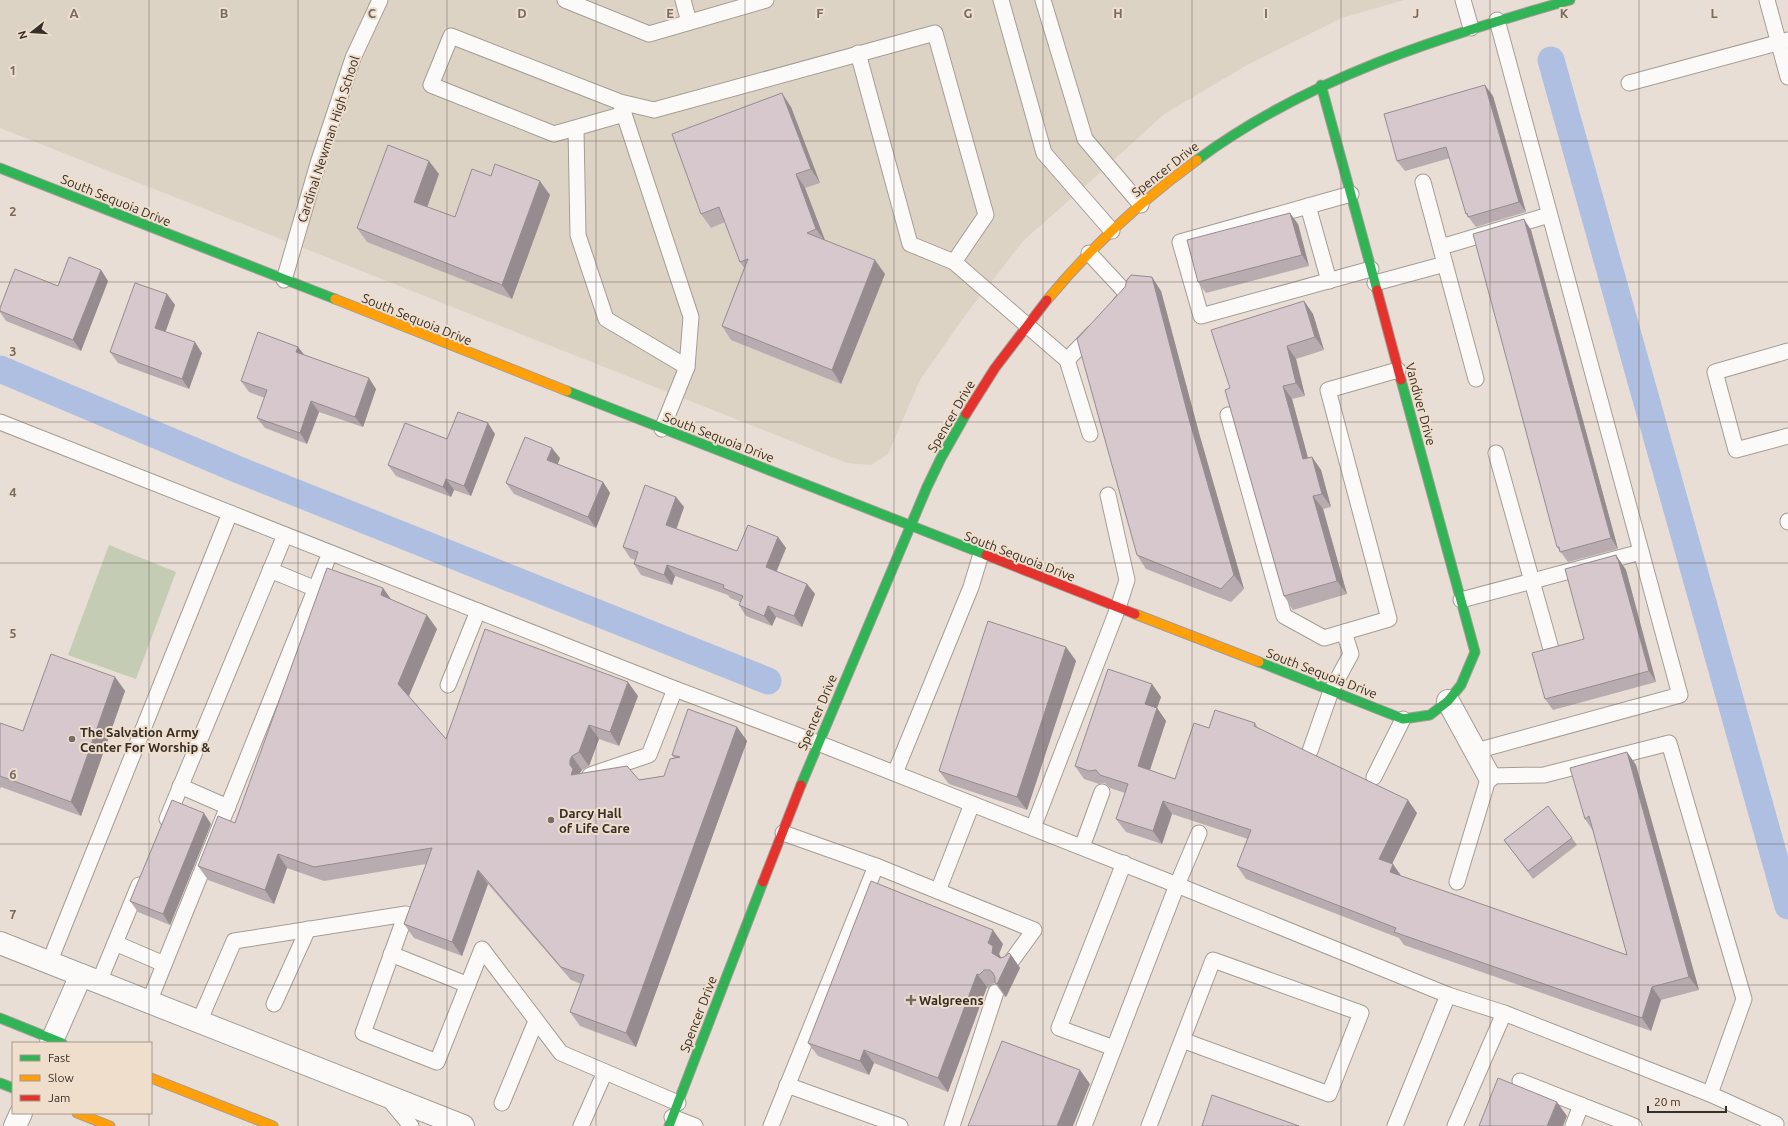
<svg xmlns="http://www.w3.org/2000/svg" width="1788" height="1126" viewBox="0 0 1788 1126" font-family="Ubuntu,sans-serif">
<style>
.education{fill:#ddd3c4}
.green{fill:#c4cdb3}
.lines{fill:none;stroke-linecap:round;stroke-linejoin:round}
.canal{stroke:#afbfe2;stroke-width:27}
.lane-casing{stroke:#a49d95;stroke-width:17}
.street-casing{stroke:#a49d95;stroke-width:24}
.fast-casing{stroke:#a49d95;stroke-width:11}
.slow-casing{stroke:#a49d95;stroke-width:11}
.jam-casing{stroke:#a49d95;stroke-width:11}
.lane{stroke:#fcfaf9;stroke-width:15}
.street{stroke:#fcfaf9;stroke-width:22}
.fast{stroke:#30b455;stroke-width:9}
.slow{stroke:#ff9f0a;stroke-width:9}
.jam{stroke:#e5322d;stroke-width:9}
.wall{fill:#b8acb0}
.shaded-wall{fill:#968c90}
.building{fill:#d6c8cd;stroke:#968c90}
.grid{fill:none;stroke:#746c65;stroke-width:1;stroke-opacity:0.55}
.poi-dot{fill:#746c65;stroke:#f0decd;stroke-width:1.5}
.labels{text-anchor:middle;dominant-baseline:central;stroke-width:4;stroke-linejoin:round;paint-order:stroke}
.street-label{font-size:13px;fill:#362f28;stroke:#f0decd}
.poi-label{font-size:13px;font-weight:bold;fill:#362f28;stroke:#f0decd;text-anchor:start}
.grid-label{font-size:13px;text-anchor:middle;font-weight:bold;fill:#746c65;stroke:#f0decd;stroke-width:4;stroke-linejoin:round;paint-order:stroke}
</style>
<rect width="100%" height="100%" fill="#e8ded5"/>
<path class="education" d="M0,0H1404L1342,18L1247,65L1163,115L1091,181L1023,241L964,317L920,380L888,454L871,465L847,463L0,128Z"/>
<path class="green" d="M109,545L176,572L136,679L68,655Z"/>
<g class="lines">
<g class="canal">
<path d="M1551,60L1788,906"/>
<path d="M0,369L239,470L768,681"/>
</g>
<g class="lane-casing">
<g id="lane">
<path d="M565,0L649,34L766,0"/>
<path d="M683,0L689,22"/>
<path d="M1001,0L1044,153L1112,231"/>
<path d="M1043,0L1085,139L1141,205"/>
<path d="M1463,0L1471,28"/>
<path d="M1767,0L1788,77"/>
<path d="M858,53L910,244L954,262L1067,360L1090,434"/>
<path d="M1629,83L1788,40"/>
<path d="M621,105L691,317L687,367L662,429"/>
<path d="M624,114L554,134L431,85L451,36L620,102L654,110L935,33L986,215L954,262"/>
<path d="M576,129L578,235L606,319L687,367"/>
<path d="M1351,194L1180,242L1201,316L1371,269"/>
<path d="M1308,206L1329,281"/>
<path d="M1441,247L1549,215"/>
<path d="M1089,253L1128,295L1120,304"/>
<path d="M1445,264L1476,379"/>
<path d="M284,280L319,160L353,58L380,0"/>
<path d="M1375,283L1445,264L1423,182"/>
<path d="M1788,351L1715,372L1736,450L1788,436"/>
<path d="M1067,360L1093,333"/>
<path d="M1228,415L1284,616L1324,638L1389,619L1328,390L1398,370"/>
<path d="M0,422L675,689L818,743L1177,885L1448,995L1504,1013L1710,1094L1744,999L1669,743L1544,775L1489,776L1457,882"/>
<path d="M1496,453L1551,649"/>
<path d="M1788,521V522"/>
<path d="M270,570L316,589"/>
<path d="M1461,600L1641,552"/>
<path d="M448,685L478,611"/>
<path d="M1310,751L1331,691L1351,654L1344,632"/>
<path d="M1476,751L1680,695L1497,20"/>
<path d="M895,773L971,587L981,554"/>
<path d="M590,775L649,755L675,689"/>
<path d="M1374,777L1403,719"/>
<path d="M180,786L228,807"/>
<path d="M167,819L285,535"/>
<path d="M1033,828L1118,608L1127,580L1108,495"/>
<path d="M783,833L876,866"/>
<path d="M1082,847L1102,792"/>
<path d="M938,891L972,804"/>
<path d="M115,943L164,964"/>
<path d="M391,954L468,985"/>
<path d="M49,963L230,513"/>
<path d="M99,982L139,885"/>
<path d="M149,1002L330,553"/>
<path d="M274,1004L308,929"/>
<path d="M199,1022L234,941L406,914L363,1033L437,1062L482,949L561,1053L678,1103"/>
<path d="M1114,1048L1059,1028L1124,863"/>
<path d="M1520,1081L1634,1126"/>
<path d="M787,1085L900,1126"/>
<path d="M1710,1094L1776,1124L1775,1126"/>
<path d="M387,1097L411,1126"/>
<path d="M502,1103L536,1021"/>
<path d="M672,1117L695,1126"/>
<path d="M581,1126L605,1072"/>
<path d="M771,1126L876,866L1034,930L1010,963"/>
<path d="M952,1126L996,992"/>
<path d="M1084,1126L1177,885L1199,833"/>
<path d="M1149,1126L1213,960L1361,1013L1329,1094L1182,1040"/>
<path d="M1395,1126L1448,995"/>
<path d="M1455,1126L1504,1013"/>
<path d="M1573,1126L1581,1105"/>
</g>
</g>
<g class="street-casing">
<g id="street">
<path d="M1448,701L1489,776"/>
<path d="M0,943L463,1126"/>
<path d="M51,1043L81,975"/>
<path d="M15,1126L21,1113"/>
</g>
</g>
<g class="fast-casing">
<g id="fast">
<path d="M1321,85L1377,290"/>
<path d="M1197,160C1308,78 1439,37 1570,0"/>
<path d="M0,168L335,299"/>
<path d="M567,391L986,555"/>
<path d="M1259,662L1403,719L1430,715L1448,701L1461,685L1475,652L1401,380"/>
<path d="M801,785L927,487L941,458L966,414"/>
<path d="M0,1018L62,1043"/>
<path d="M0,1083L13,1088"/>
<path d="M669,1126L763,882"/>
</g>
</g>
<g class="slow-casing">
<g id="slow">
<path d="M335,299L567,391"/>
<path d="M1047,300C1091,247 1142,200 1197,160"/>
<path d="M1135,614L1259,662"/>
<path d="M151,1078L273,1126"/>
<path d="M77,1113L110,1126"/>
</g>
</g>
<g class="jam-casing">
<g id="jam">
<path d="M1377,290L1401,380"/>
<path d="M966,414L995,368L1047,300"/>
<path d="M986,555L1135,614"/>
<path d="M763,882L801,785"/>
</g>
</g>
<use href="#lane" class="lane"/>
<use href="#street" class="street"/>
<use href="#fast" class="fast"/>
<use href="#slow" class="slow"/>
<use href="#jam" class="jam"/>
</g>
<g class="wall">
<path d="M1493,96L1526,212L1476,227L1466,214L1450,158L1405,171L1397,161Z"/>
<path d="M791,107L820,183L805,188L825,240L885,274L841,384L731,340L722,326L744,268L740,262L725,222L711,228L701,214Z"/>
<path d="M439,174L427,207L455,217L491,176L550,195L512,299L367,242L357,228Z"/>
<path d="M1298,224L1309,266L1206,293L1198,282Z"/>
<path d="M1531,230L1618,549L1568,562L1557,547Z"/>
<path d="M101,270L108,281L81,351L6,321L0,312V308Z"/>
<path d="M1161,291L1199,433L1244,589L1231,602L1146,569L1137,555Z"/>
<path d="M167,294L175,305L165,332L202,353L189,389L118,363L110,352Z"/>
<path d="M1304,301L1313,314L1324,350L1296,359L1305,396L1292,399L1308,458L1312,457L1321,470L1331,507L1323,509L1347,594L1293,610L1284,596L1230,388Z"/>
<path d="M298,347L304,355L376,389L363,427L319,412L307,444L265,428L257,418L265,398L249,392L241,381Z"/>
<path d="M495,434L471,496L454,490L451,497L396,476L388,465L447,439Z"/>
<path d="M560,458L558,464L603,482L610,493L596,528L514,494L506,483Z"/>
<path d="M676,497L684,507L676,529L737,551L778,537L786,548L776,571L807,584L815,594L802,627L776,617L772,626L746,616L739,605L740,602L730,598L728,595L675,576L672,585L641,575L634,564L635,560L630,558L623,547Z"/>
<path d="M1618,559L1626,570L1656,682L1553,710L1545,699L1584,639Z"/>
<path d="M383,588L391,600L437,629L409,696L446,739L638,696L619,746L599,739L589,766L582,770L579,774L639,780L664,776L674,758L672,755L737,727L747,741L636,1047L580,1026L570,1012L581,984L571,980L488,884L462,956L414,938L404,924L426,864L324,881L287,868L274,904L208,880L198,866L235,823Z"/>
<path d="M1066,647L1076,661L1027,810L949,784L939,771Z"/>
<path d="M115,677L125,691L81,816L1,787L0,789V723L23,731Z"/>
<path d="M1152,684L1161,697L1157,708L1166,721L1150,770L1175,779L1209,728L1255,723L1258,728L1417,813L1392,864L1401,876L1627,955L1593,831L1585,819L1627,752L1636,765L1699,990L1661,1000L1651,1031L1404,945L1399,938L1246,879L1237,866L1248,839L1172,814L1162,844L1126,832L1116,819L1125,793L1110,788L1105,783L1099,784L1084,779L1075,766Z"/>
<path d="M211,824L170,925L138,912L130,901Z"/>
<path d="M1572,838L1577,845L1533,879L1504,840Z"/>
<path d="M1003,944L999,954L1001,958L1011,955L1020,968L1006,997L1004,996L995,983H994L988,988L987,987L948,1092L874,1063L869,1075L818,1056L808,1043Z"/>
</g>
<g class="shaded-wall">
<path d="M1485,85L1493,96L1526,212L1519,202Z"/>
<path d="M782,93L791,107L820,183L811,169Z"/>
<path d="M429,161L439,174L424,216L414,202Z"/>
<path d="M796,174L805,188L826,243L816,229Z"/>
<path d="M540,181L550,195L512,299L502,285Z"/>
<path d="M1290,213L1298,224L1309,266L1302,255Z"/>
<path d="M1524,219L1531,230L1618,549L1611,538Z"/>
<path d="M875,260L885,274L841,384L832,370Z"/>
<path d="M101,270L108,281L81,351L73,340Z"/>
<path d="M1152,277L1161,291L1199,433L1244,589L1234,575L1189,419Z"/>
<path d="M167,294L175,305L163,339L155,328Z"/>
<path d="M1304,301L1313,314L1324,350L1315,337Z"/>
<path d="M195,342L202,353L189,389L182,379Z"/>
<path d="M1287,346L1296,359L1305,396L1296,383Z"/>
<path d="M298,347L306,357L296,352Z"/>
<path d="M369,378L376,389L363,427L355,417Z"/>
<path d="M1283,386L1292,399L1312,473L1303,459Z"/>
<path d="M311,401L319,412L307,444L300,433Z"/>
<path d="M488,423L495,434L471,496L464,486Z"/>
<path d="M552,448L560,458L555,471L547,460Z"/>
<path d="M1312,457L1321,470L1331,507L1322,494Z"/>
<path d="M446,479L454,490L451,497L443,487Z"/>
<path d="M603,482L610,493L596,528L588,517Z"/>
<path d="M1313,496L1323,509L1347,594L1337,581Z"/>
<path d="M676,497L684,507L674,536L666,525Z"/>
<path d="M778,537L786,548L774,578L766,567Z"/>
<path d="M1616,555L1626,570L1656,682L1649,671Z"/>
<path d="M667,565L675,576L672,585L664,575Z"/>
<path d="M807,584L815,594L802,627L794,616Z"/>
<path d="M383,588L393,602L381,595Z"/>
<path d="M768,606L776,617L772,626L764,616Z"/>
<path d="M427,615L437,629L408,698L398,684Z"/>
<path d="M1066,647L1076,661L1027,810L1017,797Z"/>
<path d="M115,677L125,691L81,816L71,802Z"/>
<path d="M628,682L638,696L619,746L610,732Z"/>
<path d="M1152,684L1161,697L1157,708L1166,721L1147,779L1138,766L1145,704Z"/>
<path d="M589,725L599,739L589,766L579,752Z"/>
<path d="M737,727L747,741L636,1047L626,1033Z"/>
<path d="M1627,752L1636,765L1699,990L1689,977Z"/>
<path d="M572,756L582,770L579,774L571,775L570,760Z"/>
<path d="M1408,800L1417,813L1388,872L1379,859Z"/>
<path d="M1163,801L1172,814L1162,844L1153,831Z"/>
<path d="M204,813L211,824L170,925L163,914Z"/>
<path d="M278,854L287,868L274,904L265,890Z"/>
<path d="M1393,864L1402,877L1390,872Z"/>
<path d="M478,870L488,884L462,956L452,942Z"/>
<path d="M993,930L1003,944L999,954L1002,959V967L992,953L988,943Z"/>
<path d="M1011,955L1020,968L1006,997L997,984Z"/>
<path d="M977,974L987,987L948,1092L938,1078Z"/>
<path d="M1652,987L1661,1000L1651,1031L1642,1018Z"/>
<path d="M864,1050L874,1063L869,1075L860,1061Z"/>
<path d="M1080,1070L1090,1084L1073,1126H1057Z"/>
<path d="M1557,1102L1567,1116L1563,1126H1547Z"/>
</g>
<g class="building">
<path d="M1485,85L1519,202L1468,217L1467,213L1466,214L1446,147L1397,161L1384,114Z"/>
<path d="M782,93L811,169L796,174L816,229L807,233L875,260L832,370L722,326L748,259L740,262L719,207L701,214L672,134Z"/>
<path d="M388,145L429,161L414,202L455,217L472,169L491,176L495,164L540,181L502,285L357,228Z"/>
<path d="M1290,213L1302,255L1198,282L1187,240Z"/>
<path d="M1524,219L1611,538L1560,552L1559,547H1557L1473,234Z"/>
<path d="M69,257L101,270L73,340L0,311V308L15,269L58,286Z"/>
<path d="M1131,275L1152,277L1189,419L1234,575L1221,589L1137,555L1077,339L1125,287L1127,280Z"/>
<path d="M135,283L167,294L155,328L195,342L182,379L110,352Z"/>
<path d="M1304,301L1315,337L1287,346L1296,383L1283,386L1303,459L1312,457L1322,494L1313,496L1337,581L1284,596L1225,390L1230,388L1211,330Z"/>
<path d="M258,332L298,347L296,352L369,378L355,417L311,401L300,433L257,418L267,390L241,381Z"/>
<path d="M458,412L488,423L464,486L446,479L443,487L388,465L405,423L447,439Z"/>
<path d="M525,437L552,448L547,460L603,482L588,517L506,483Z"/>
<path d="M645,485L676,497L666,525L737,551L748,525L778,537L766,567L807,584L794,616L768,606L764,616L739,605L743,596L723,588L724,585L667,565L664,575L634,564L638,552L623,547Z"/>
<path d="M1616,555L1617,559H1618L1649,671L1545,699L1532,653L1584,639L1565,569Z"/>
<path d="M327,568L383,588L381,595L427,615L398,684L446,739L485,629L628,682L610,732L589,725L579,752L572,756L570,760V765L573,769L571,775L627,766L639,780L664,776L670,759L680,757L672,755L688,709L737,727L626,1033L570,1012L584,975L561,967L478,870L452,942L404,924L432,848L314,867L278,854L265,890L198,866L218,816L235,823Z"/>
<path d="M988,621L1066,647L1017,797L939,771Z"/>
<path d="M51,654L115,677L71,802L0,776V723L23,731Z"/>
<path d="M1108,669L1152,684L1145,704L1157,708L1138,766L1175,779L1194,723L1209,728L1215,710L1255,723L1254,726L1408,800L1379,859L1393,864L1390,872L1627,955L1589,816L1585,819L1570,768L1627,752L1689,977L1652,987L1642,1018L1394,932L1396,928L1237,866L1251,830L1163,801L1153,831L1116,819L1128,784L1100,775L1096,770L1089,771L1075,766Z"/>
<path d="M172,800L204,813L163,914L130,901Z"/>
<path d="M1548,806L1572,838L1528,871L1504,840Z"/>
<path d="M871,881L993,930L988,943L993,946L992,953L1000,958L1004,957L1009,953L1011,955L997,984L995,983V977L993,973L990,970H984L979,975L977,974L938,1078L864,1050L860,1061L808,1043Z"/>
<path d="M1002,1041L1080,1070L1057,1126H968Z"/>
<path d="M1498,1078L1557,1102L1547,1126H1479Z"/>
<path d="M1212,1095L1299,1126H1202Z"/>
</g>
<path class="grid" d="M149,0V1043M298,0V1126M447,0V1126M596,0V1126M745,0V1126M894,0V1126M1043,0V1126M1192,0V1126M1341,0V1126M1490,0V1126M1639,0V1126M0,141H1788M0,282H1788M0,422H1788M0,563H1788M0,704H1788M0,844H1788M0,985H1788M149,1113V1126"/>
<g class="poi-dot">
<circle cx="72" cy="739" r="4"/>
<circle cx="551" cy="820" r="4"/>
<path d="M909 994h4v4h4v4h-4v4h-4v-4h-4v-4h4z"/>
</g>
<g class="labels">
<g class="street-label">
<text transform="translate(328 139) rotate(-72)">Cardinal Newman High School</text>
<text transform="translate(1165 169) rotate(-38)">Spencer Drive</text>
<text transform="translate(116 200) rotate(22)">South Sequoia Drive</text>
<text transform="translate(417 319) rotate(22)">South Sequoia Drive</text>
<text transform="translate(1421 404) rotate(75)">Vandiver Drive</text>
<text transform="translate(951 416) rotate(-60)">Spencer Drive</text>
<text transform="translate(719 437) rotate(21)">South Sequoia Drive</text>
<text transform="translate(1020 556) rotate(21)">South Sequoia Drive</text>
<text transform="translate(1322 673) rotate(21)">South Sequoia Drive</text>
<text transform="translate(817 712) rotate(-67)">Spencer Drive</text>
<text transform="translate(698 1014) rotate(-69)">Spencer Drive</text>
</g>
<g class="poi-label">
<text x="80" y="732">The Salvation Army<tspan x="80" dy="15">Center For Worship &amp;</tspan></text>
<text x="559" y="813">Darcy Hall<tspan x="559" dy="15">of Life Care</tspan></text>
<text x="919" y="1000">Walgreens</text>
</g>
</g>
<g class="grid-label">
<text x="74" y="18">A</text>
<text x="224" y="18">B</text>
<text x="372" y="18">C</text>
<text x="522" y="18">D</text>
<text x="670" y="18">E</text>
<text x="820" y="18">F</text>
<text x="968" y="18">G</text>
<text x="1118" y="18">H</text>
<text x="1266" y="18">I</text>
<text x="1416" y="18">J</text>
<text x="1564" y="18">K</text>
<text x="1714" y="18">L</text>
<text x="13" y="75">1</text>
<text x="13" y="216">2</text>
<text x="13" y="356">3</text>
<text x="13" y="497">4</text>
<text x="13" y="638">5</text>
<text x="13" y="779">6</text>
<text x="13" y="919">7</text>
</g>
<rect x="12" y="1042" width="140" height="72" fill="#f0decd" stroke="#a6988b"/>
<rect x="20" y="1055" width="20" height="6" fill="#30b455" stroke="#a6988b"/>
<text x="48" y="1062" font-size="12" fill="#362f28">Fast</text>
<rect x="20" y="1075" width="20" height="6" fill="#ff9f0a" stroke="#a6988b"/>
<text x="48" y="1082" font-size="12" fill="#362f28">Slow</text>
<rect x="20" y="1095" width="20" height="6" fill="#e5322d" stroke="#a6988b"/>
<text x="48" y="1102" font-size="12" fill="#362f28">Jam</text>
<g transform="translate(32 32) rotate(253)" stroke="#f0decd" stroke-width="3" paint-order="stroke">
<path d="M0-3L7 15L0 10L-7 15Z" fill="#362f28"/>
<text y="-6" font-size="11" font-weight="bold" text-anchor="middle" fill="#362f28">N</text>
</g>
<path d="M1648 1106v6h78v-6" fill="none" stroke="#362f28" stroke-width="2"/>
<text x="1654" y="1106" font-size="12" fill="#362f28" stroke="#f0decd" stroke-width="3" paint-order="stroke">20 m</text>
</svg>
